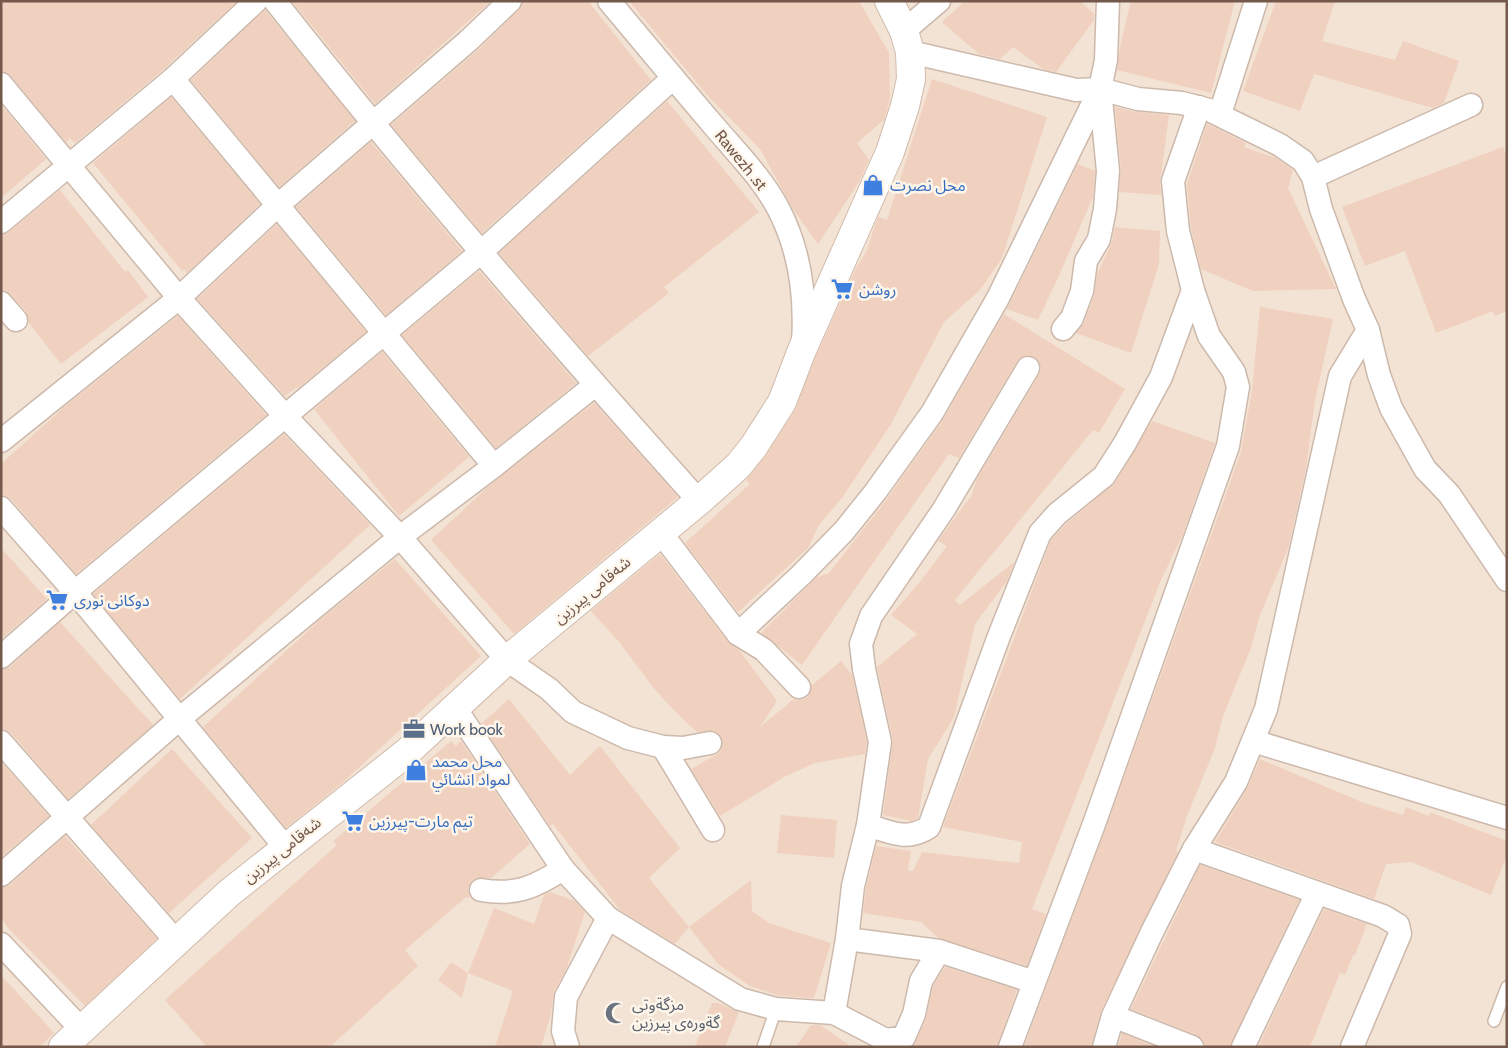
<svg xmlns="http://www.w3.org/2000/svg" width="1508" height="1048" viewBox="0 0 1508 1048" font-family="Cabin,'Noto Sans Arabic',sans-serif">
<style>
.residential{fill:#f3e3d4}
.building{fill:#f0d0be}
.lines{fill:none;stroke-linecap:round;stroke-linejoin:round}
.lane-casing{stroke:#cdb9ac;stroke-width:14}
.street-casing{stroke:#cdb9ac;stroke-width:25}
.secondary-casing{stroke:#d1bbac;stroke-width:30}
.lane{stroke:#fff;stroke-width:11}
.street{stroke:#fff;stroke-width:22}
.secondary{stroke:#fff;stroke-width:28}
.labels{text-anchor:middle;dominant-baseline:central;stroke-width:5;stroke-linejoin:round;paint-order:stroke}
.street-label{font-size:16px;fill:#73584b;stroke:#fef6eb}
.shop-label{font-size:16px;fill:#366cbe;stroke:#fef6eb;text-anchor:start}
.service-label{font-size:16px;fill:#4e5e75;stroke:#fef6eb;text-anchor:start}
.worship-label{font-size:16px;fill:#5b616d;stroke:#fef6eb;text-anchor:start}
</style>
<rect width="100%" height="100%" fill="#fbf2e5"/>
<rect class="residential" x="1" y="1" width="1506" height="1046"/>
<g class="building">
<path d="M1,1H237L164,69L75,143L70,138L66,142L11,76L1,71Z"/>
<path d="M292,1H491L375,104Z"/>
<path d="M523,1H588L651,80L482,233L391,125L477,51L519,10Z"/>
<path d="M629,1H859L889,53L890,99L884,120L857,143L869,160L859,182L818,244L793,209L760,149L708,96Z"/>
<path d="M965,1H1080L1094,14V20L1056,72L1043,69L1013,47L1000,59L979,54L942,22Z"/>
<path d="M1131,1H1235L1211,93L1117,70L1120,47Z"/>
<path d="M1276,1H1335L1322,41L1395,60L1403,41L1459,61L1444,103L1433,108L1314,74L1300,111L1243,91Z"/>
<path d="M265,10L355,121L279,187L191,80Z"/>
<path d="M932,79L1047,117L1002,258L980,290L944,322L891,424L842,498L819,525L808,548L738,612L685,543L750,484L746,480L767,454L795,410L816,356L856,268L866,252L878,217L887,220Z"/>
<path d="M171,97L260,204L187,273L184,269L182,271L93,163Z"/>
<path d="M667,101L759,212L664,287L669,293L588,356L499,253Z"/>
<path d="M1,105L46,159L1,198Z"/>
<path d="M1115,107L1137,112L1169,115L1160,182L1161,195L1119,192L1121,170Z"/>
<path d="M1207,124L1246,143L1244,147L1276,158L1293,170L1288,188L1336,289L1253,291L1201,269L1191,229L1187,184Z"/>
<path d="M371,142L462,251L386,315L296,207Z"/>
<path d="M1503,147L1507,157V311L1495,316L1493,311L1436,333L1405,251L1365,266L1342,207Z"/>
<path d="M1078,164L1095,171L1093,197L1058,278L1038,320L1007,309Z"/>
<path d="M60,190L125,272L128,270L148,297L61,364L29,323L26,311L10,294L1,290V235L9,232Z"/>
<path d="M277,224L366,332L298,388L297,387L285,396L197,299Z"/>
<path d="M1115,227L1160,231L1159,264L1131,353L1076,333L1084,323L1094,296L1097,275L1112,242Z"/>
<path d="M479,271L576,383L496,448L402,335Z"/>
<path d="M1260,307L1333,319L1315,400L1306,468L1288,549L1260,615L1251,648L1223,716L1215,748L1187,816L1176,851L1178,852L1101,1011L1091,1047H1024L1106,828L1241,452L1252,390Z"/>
<path d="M1004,314L1125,389L1099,433L1093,430L955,600L960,605L1014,562L1007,581L975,624L954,717L928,759L918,818L912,821L883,815L893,740L877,667L917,634L891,615L919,583L947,546L938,541L971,496L977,479L1039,375L1041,368L1035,357L1028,355L1017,361L959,458L949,454L802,665L761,633L816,578L829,573L887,499L943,420Z"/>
<path d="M178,316L266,415L76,574L11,499L1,494V464L63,408Z"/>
<path d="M382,352L469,457L399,516L314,409Z"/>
<path d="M594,403L678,497L514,634L431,540L490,485Z"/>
<path d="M1152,421L1215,443L1183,534L1161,580L1032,909L1046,914L1027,966L938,938L921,922L863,913L866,888L876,846L911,851L908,870L913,871L922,852L1019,863L1022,842L943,827L1051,540L1066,524L1115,483Z"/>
<path d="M284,434L370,525L180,699L93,594Z"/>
<path d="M1,548L47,599L1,639Z"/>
<path d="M660,554L728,642L739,650L777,701L760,727L794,699L802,700L808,697L812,685L841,661L852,675L867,742L865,754L815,763L784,777L720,816L691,769L719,753L722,747L720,735L714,731L697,732L682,718L656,691L620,643L591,611Z"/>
<path d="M395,559L481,656L342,783L286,828L203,727L321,619Z"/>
<path d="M60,622L153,725L68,799L11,733L1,729V670L10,667Z"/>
<path d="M509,699L570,775L600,746L680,848L649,878L689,927L675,944L620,910L553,824L550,826L481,724Z"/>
<path d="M451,741L456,746L461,741L530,844L491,878H476L471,882L468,889L470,896L468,898L466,897L405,950L418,966L330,1047H207L165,1000L337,845L333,841Z"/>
<path d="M172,749L252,838L169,913L91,825Z"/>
<path d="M1260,759L1364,803L1403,815L1406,807L1429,816L1430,812L1507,841V855L1491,895L1411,862L1386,864L1374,899L1215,842L1247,789Z"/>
<path d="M1,762L49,816L1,857Z"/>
<path d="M781,815L837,820L834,858L777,853Z"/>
<path d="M65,836L157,939L85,1006L8,928L1,917V888L10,885Z"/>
<path d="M1200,865L1299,900L1230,1047H1205L1203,1039L1197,1035L1131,1009Z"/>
<path d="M751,880L752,911L769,923L831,943L814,998L780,996L750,986L718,964L689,927Z"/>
<path d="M550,892L575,901L585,912L566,970L554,991L551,1014L541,1047H495L513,991L468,973L494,908L534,924L544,895Z"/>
<path d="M1324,909L1367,924L1355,955H1353L1345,975L1340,973L1310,1047H1258Z"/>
<path d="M451,962L468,973L462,998L438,980Z"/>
<path d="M945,967L1017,990L997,1047H913L926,1019L933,986Z"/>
<path d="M1,975L54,1033L39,1047H1Z"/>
<path d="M712,1003H718L739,1012L725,1047H695Z"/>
<path d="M811,1025H820L852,1047H796Z"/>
<path d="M1122,1033L1155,1047H1118Z"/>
</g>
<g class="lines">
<g class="lane-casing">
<g id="lane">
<path d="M1494,1021L1507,987"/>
<path d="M763,1047L776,1009"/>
</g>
</g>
<g class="street-casing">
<g id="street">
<path d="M275,1C410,173 553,338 699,501"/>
<path d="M609,1C644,43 679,85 714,126C737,153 763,179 779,210C800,251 806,298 803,343"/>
<path d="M904,31L939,1"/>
<path d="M910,52L1076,90L1100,89L1138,99L1182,103L1209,110L1280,145L1303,161L1313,177L1321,209L1354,299L1368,330L1379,375L1391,408L1425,469L1449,494L1507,580"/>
<path d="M173,79L494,466"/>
<path d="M1,84L179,298L285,416L400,537L507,660L549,689L573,712L628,738L663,747L683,748L710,743"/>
<path d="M1220,114L1256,1"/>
<path d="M1313,177L1471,105"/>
<path d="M1,222L173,79L256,1"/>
<path d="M1,303L16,320"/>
<path d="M1063,329L1072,318L1082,291L1086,261L1099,239L1105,209L1108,171L1100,89L1106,60L1108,1"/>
<path d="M1,441L179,298L277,206L468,41L510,1"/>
<path d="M1,508L75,592L285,847"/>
<path d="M661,533L738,634L764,650L799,687"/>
<path d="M738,634L801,575L844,531L876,491L932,413L998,298L1100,89"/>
<path d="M1,657L75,592L480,253L673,78"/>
<path d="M455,708L563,869L608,918L740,999L776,1009L834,1013L886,1040L904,1037L914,1014L921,981L939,951"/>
<path d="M1253,741L1507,818"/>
<path d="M1,742L176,941"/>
<path d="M663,747L713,830"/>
<path d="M868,825C891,833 908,841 929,827L999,636L1040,533L1057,514L1104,476L1125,443L1161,377L1193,290"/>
<path d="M1194,849L1383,916L1398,925L1400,934L1352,1047"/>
<path d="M1,875L178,720L400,537L494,466L595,385"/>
<path d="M481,890C516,896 535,887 563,869"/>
<path d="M847,939L939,951L1034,982"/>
<path d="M1,944L82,1030"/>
<path d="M834,1013L847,939L853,886L868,825L880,742L864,669L861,644L871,616L944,509L1028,368"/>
<path d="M1113,1016L1192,1047"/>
<path d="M568,1047L563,1031L566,997L608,918"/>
<path d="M1010,1047L1094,824L1228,446L1238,387L1234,372L1209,336L1193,290L1178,231L1173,181L1199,107"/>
<path d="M1104,1047L1113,1016L1152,932L1194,849L1236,782L1266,709L1340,376L1368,330"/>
<path d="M1243,1047L1317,893"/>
</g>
</g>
<g class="secondary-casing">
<path id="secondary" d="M63,1047L229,893L406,753L507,660L699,501L738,466L754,446L782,402L802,350L890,152L905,106L911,79L910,52L904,31L889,1"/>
</g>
<use href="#lane" class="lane"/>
<use href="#street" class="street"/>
<use href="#secondary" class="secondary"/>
</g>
<defs>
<g id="shop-bare" transform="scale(1.725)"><path d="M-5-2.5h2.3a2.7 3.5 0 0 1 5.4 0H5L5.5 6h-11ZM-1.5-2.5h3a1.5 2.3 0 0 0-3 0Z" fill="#3f7fe0" stroke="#fef6eb" stroke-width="2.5" paint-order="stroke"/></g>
<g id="supermarket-bare" transform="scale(1.725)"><path d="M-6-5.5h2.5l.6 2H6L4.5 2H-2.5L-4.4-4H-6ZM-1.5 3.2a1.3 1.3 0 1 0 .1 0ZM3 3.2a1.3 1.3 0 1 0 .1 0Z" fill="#3f7fe0" stroke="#fef6eb" stroke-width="2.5" paint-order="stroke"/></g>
<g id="office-bare" transform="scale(1.725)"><path d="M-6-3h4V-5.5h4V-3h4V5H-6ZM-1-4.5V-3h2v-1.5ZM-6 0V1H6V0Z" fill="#5c6f8a" stroke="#fef6eb" stroke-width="2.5" paint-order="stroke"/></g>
<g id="mosque-bare" transform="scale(1.725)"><path d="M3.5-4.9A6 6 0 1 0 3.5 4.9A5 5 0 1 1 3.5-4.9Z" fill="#6b7280" stroke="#fef6eb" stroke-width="2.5" paint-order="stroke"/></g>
</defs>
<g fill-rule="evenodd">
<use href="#shop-bare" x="873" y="185"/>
<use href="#supermarket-bare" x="842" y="289"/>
<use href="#supermarket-bare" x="57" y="600"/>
<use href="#office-bare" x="414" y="729"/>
<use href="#shop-bare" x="416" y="770"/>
<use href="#supermarket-bare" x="353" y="821"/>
<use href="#mosque-bare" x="616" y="1013"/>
</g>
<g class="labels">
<g class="street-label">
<text transform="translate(741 160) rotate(51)">Rawezh .st</text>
<text transform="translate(592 590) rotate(-40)">شەقامی پیرزین</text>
<text transform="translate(282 850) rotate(-39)">شەقامی پیرزین</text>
</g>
<g class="shop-label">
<text x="890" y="185">محل نصرت</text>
<text x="859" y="289">روشن</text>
<text x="74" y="600">دوکانی نوری</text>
<text x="432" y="761">محل محمد<tspan x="432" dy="18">لمواد انشائي</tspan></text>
<text x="369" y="821">تیم مارت-پیرزین</text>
</g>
<g class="service-label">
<text x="430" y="729">Work book</text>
</g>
<g class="worship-label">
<text x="632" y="1004">مزگةوتی<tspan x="632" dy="18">گةورەی پیرزین</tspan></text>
</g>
</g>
<rect width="1508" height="1048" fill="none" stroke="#73584b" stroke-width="5"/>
</svg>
